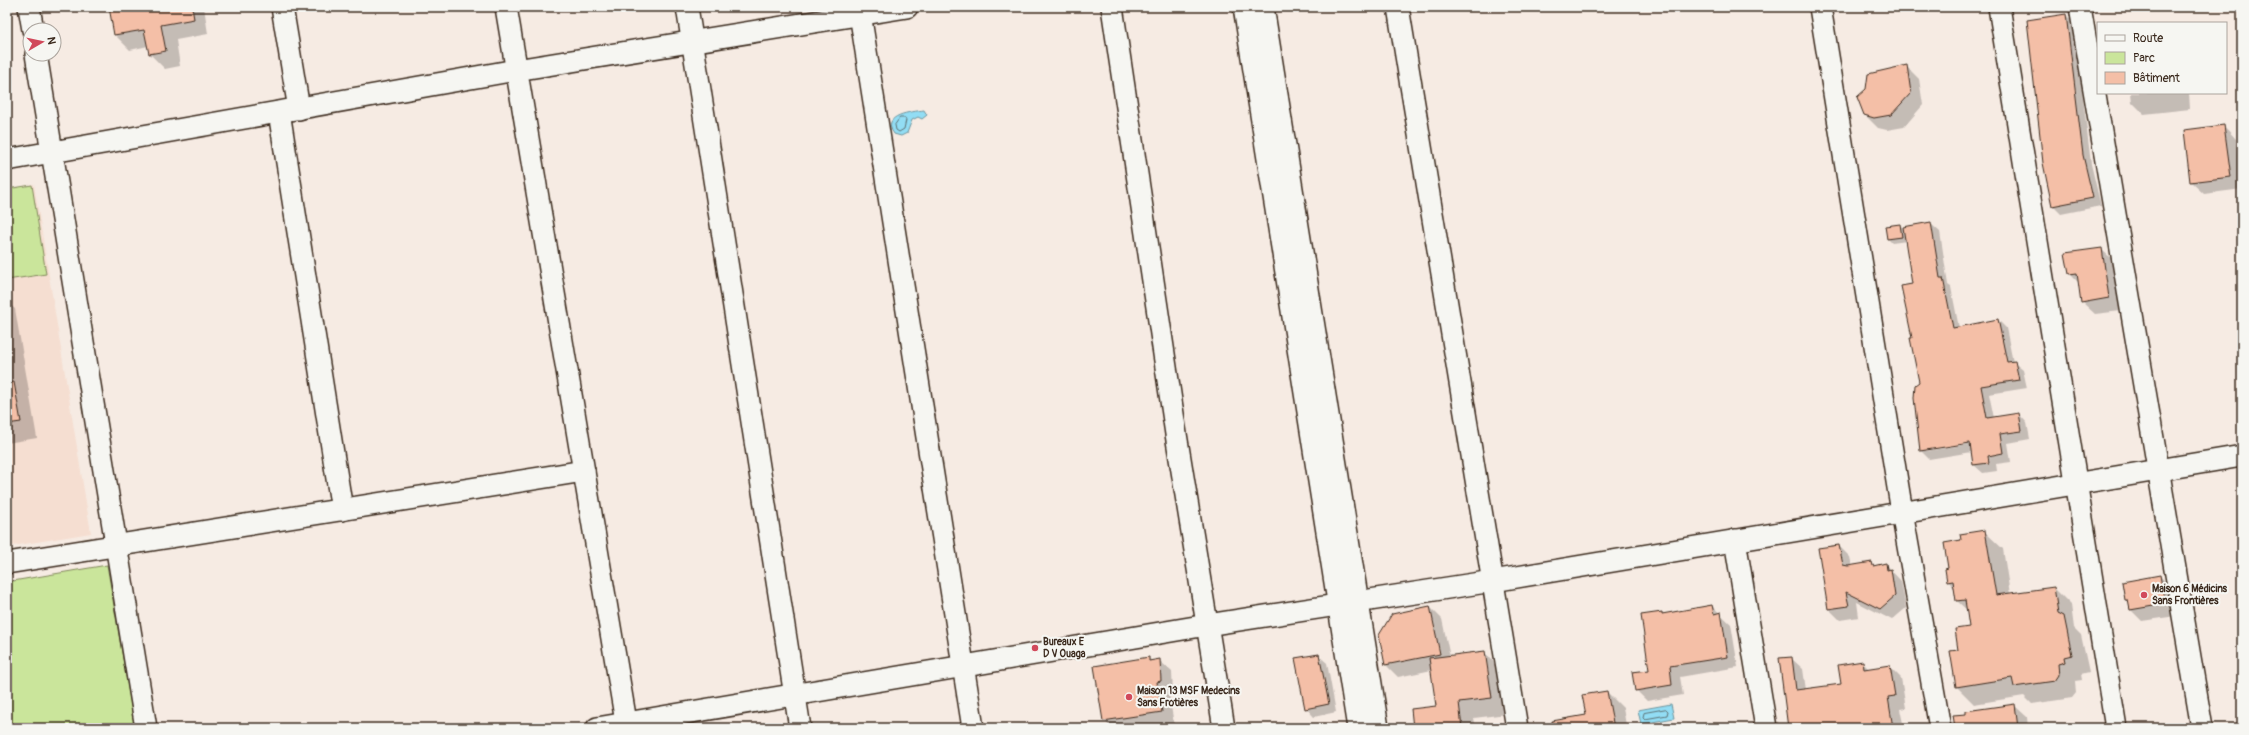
<svg xmlns="http://www.w3.org/2000/svg" width="2249" height="735" viewBox="0 0 2249 735" font-family="Pangolin,sans-serif">
<style>
.built{fill:#f5ded1}
.green{fill:#cae59b;stroke:#82885c}
.water{fill:#92ddf4;stroke:#6f959e}
.shadow{fill:#0003;fill-rule:evenodd}
.lines{fill:none;stroke-linecap:round;stroke-linejoin:round}
.shore{stroke:#5e7274;stroke-width:1}
.building{fill:#f4bfa7;stroke:#3b2a1e}
.minor-casing{stroke:#3b2a1e;stroke-width:24}
.minor{stroke:#f6f6f2;stroke-width:21}
.poi-dot{fill:#d1495b;stroke:#f6f6f2;stroke-width:1.5}
.labels{text-anchor:middle;dominant-baseline:central;stroke-width:4;stroke-linejoin:round;paint-order:stroke}
.poi-label{font-size:10px;font-weight:bold;fill:#3b2a1e;stroke:#f6f6f2;text-anchor:start}
</style>
<rect width="100%" height="100%" fill="#f6ebe3"/>
<filter id="ink" filterUnits="userSpaceOnUse"><feTurbulence type="fractalNoise" baseFrequency=".025" numOctaves="2"/><feDisplacementMap in="SourceGraphic" scale="8" xChannelSelector="R" yChannelSelector="G"/><feConvolveMatrix kernelMatrix="1 2 1 2 8 2 1 2 1" color-interpolation-filters="sRGB"/></filter>
<g filter="url(#ink)">
<path class="built" d="M34,184L91,533L7,547V189Z"/>
<g class="green">
<path d="M32,185L46,274L7,280V189Z"/>
<path d="M107,565L135,728H7V582Z"/>
</g>
<g class="water">
<path d="M924,110L927,115L922,119L918,117L912,120L907,133L901,136L894,134C880,114 912,112 924,110Z"/>
<path d="M1671,704L1674,718L1641,724L1638,710Z"/>
</g>
<g class="shadow">
<path d="M110,7H204L208,34L176,40L180,66L165,69L150,54L148,46L130,50L115,35Z"/>
<path d="M2066,15L2074,23L2091,164L2101,206L2061,214L2053,206L2044,163Z"/>
<path d="M1906,66L1919,79L1923,105L1904,127L1887,130L1878,128L1865,115Z"/>
<path d="M2131,93H2189L2190,109L2144,114L2132,102Z"/>
<path d="M2224,126L2236,139L2242,189L2204,194L2191,182Z"/>
<path d="M1931,224L1940,232L1948,285L1951,287L1959,328L1998,320L2006,328L2013,362L2023,370L2027,388L1989,394L1994,418L2019,414L2027,423L2030,439L2008,443L2011,462L1996,464L1997,471L1983,473L1974,465L1972,452L1929,459L1921,451L1917,426H1919L1920,383L1913,339L1914,285L1907,241L1892,243L1888,239L1886,227L1900,225L1905,231ZM1974,441L1975,443L1926,451V449Z"/>
<path d="M2101,249L2114,261L2121,311L2095,314L2082,302L2080,284L2070,274Z"/>
<path d="M7,302L15,309L37,438L7,443Z"/>
<path d="M1985,532L2003,549L2010,594L2054,588L2071,605L2074,628L2081,635L2089,672L2081,674L2082,680L2075,681L2076,693L2072,698L2032,704L2024,696L1974,704L1956,686L1959,650L1970,628L1968,611L1957,601L1955,589L1948,581L1950,569L1962,541Z"/>
<path d="M1839,546L1850,557L1852,566L1872,563L1875,566L1885,564L1901,581L1906,608L1892,620L1857,602L1859,617L1840,620L1829,609L1820,549Z"/>
<path d="M2160,576L2171,588L2176,616L2142,621L2131,610L2130,604L2126,600Z"/>
<path d="M1712,606L1731,624L1738,667L1680,677L1683,695L1647,701L1636,690L1650,671L1662,613L1663,614Z"/>
<path d="M1430,607L1442,619L1450,657L1484,652L1500,668L1507,714L1474,718L1476,728H1414L1437,707L1432,670L1398,677L1386,665Z"/>
<path d="M1318,655L1327,663L1336,712L1314,717L1306,708Z"/>
<path d="M1148,658L1152,661L1159,660L1172,672L1173,694H1169L1174,724L1146,728H1111L1104,720Z"/>
<path d="M1791,658L1803,669L1806,690L1842,685L1862,662L1869,669L1889,666L1901,678L1906,708L1900,709L1904,728H1789Z"/>
<path d="M1607,692L1623,708L1626,725L1629,728H1552L1551,722L1587,716Z"/>
<path d="M2014,705L2027,717L2028,728H1956Z"/>
</g>
<g class="lines">
<g class="shore">
<path d="M900,118H905L906,120L904,129L899,132L896,130L895,125Z"/>
<path d="M1666,709L1668,711L1667,715L1645,719L1643,717L1644,713Z"/>
</g>
</g>
<g class="building">
<path d="M109,7H192L194,19L161,25L166,51L149,54L144,30L114,35Z"/>
<path d="M2066,14L2083,155L2093,198L2052,206L2043,163L2027,20Z"/>
<path d="M1907,65L1911,93L1891,115L1874,118L1864,115L1857,97L1866,89L1868,74Z"/>
<path d="M2224,125L2231,177L2190,182L2184,130Z"/>
<path d="M1931,222L1940,278H1943L1953,328L1998,319L2007,362L2015,361L2019,380L1981,386L1987,418L2019,413L2022,431L2000,434L2003,453L1988,456L1989,463L1973,465L1970,443L1920,451L1914,398L1915,385L1919,382L1910,338H1912L1901,286L1912,284L1903,227Z"/>
<path d="M1900,224L1902,237L1887,239L1885,226Z"/>
<path d="M2102,248L2109,298L2081,303L2077,273L2069,274L2065,253Z"/>
<path d="M14,382L21,422L7,424V383Z"/>
<path d="M1985,530L1996,595L2054,587L2058,613L2064,616L2072,655L2064,657L2065,662L2058,664L2059,675L2055,681L2014,687L2012,678L1956,687L1950,651L1958,650L1955,629L1969,627L1965,600L1956,601L1953,581L1947,582L1945,569L1948,568L1944,543L1961,540L1960,534Z"/>
<path d="M1839,545L1843,565L1848,566L1872,562L1873,566L1886,563L1887,570L1891,569L1895,596L1880,609L1846,592L1849,606L1828,609L1818,548Z"/>
<path d="M2160,575L2165,604L2130,610L2128,600H2125L2122,582Z"/>
<path d="M1712,605L1714,614L1721,612L1728,657L1670,666L1672,685L1635,691L1632,672L1649,670L1641,615L1662,612V614Z"/>
<path d="M1430,606L1440,654L1385,665L1379,635L1392,614Z"/>
<path d="M1485,651L1492,698L1459,702L1462,728H1413L1411,709L1436,706L1429,658Z"/>
<path d="M1319,654L1329,704L1305,709L1295,658Z"/>
<path d="M1149,657V661L1160,659L1161,681L1157,682L1162,712L1103,721L1094,666Z"/>
<path d="M1792,657L1796,690L1841,684L1838,665L1863,661L1864,669L1890,665L1895,696L1888,697L1893,728H1788L1779,658Z"/>
<path d="M1607,691L1614,728H1553L1552,721L1586,715L1582,695Z"/>
<path d="M2015,704L2018,728H1955L1953,715L1966,714V711Z"/>
</g>
<g class="lines">
<g class="minor-casing">
<g id="minor">
<path d="M29,7L33,30"/>
<path d="M282,7L299,109"/>
<path d="M506,7L627,728"/>
<path d="M687,7L800,728"/>
<path d="M859,7L973,728"/>
<path d="M1112,7L1176,434L1224,728"/>
<path d="M1244,7L1358,728"/>
<path d="M1263,7L1378,728"/>
<path d="M1398,7L1517,728"/>
<path d="M1820,7L1902,512L1940,728"/>
<path d="M1999,7L2116,728"/>
<path d="M2080,7L2202,728"/>
<path d="M36,54L146,728"/>
<path d="M279,112L342,510"/>
<path d="M7,160L516,70L907,7"/>
<path d="M1735,540L1766,728"/>
<path d="M7,563L584,471"/>
<path d="M597,728L1207,625L1493,581L2242,456"/>
</g>
</g>
<use href="#minor" class="minor"/>
</g>
</g>
<g class="poi-dot">
<circle cx="2144" cy="595" r="4"/>
<circle cx="1035" cy="648" r="4"/>
<circle cx="1129" cy="697" r="4"/>
</g>
<g class="labels">
<g class="poi-label">
<text x="2152" y="589">Maison 6 Médicins<tspan x="2152" dy="12">Sans Frontières</tspan></text>
<text x="1043" y="642">Bureaux E<tspan x="1043" dy="12">D V Ouaga</tspan></text>
<text x="1137" y="691">Maison 13 MSF Medecins<tspan x="1137" dy="12">Sans Frotières</tspan></text>
</g>
</g>
<rect width="2249" height="735" fill="none" stroke="#f6f6f2" stroke-width="24"/>
<rect x="12" y="12" width="2225" height="711" fill="none" stroke="#3b2a1e" stroke-width="1.5" filter="url(#ink)"/>
<rect x="2097" y="22" width="130" height="72" fill="#f6f6f2" stroke="#aba49d"/>
<rect x="2105" y="35" width="20" height="6" fill="#f6f6f2" stroke="#aba49d"/>
<text x="2133" y="42" font-size="12" fill="#3b2a1e">Route</text>
<rect x="2105" y="52" width="20" height="12" fill="#cae59b" stroke="#aba49d"/>
<text x="2133" y="62" font-size="12" fill="#3b2a1e">Parc</text>
<rect x="2105" y="72" width="20" height="12" fill="#f4bfa7" stroke="#aba49d"/>
<text x="2133" y="82" font-size="12" fill="#3b2a1e">Bâtiment</text>
<g transform="translate(42 42) rotate(81)"><circle r="19" fill="#f6f6f2" stroke="#aba49d"/>
<path d="M0-3L7 15L0 10L-7 15Z" fill="#d1495b"/>
<text y="-6" font-size="11" font-weight="bold" text-anchor="middle" fill="#3b2a1e">N</text>
</g>
</svg>
